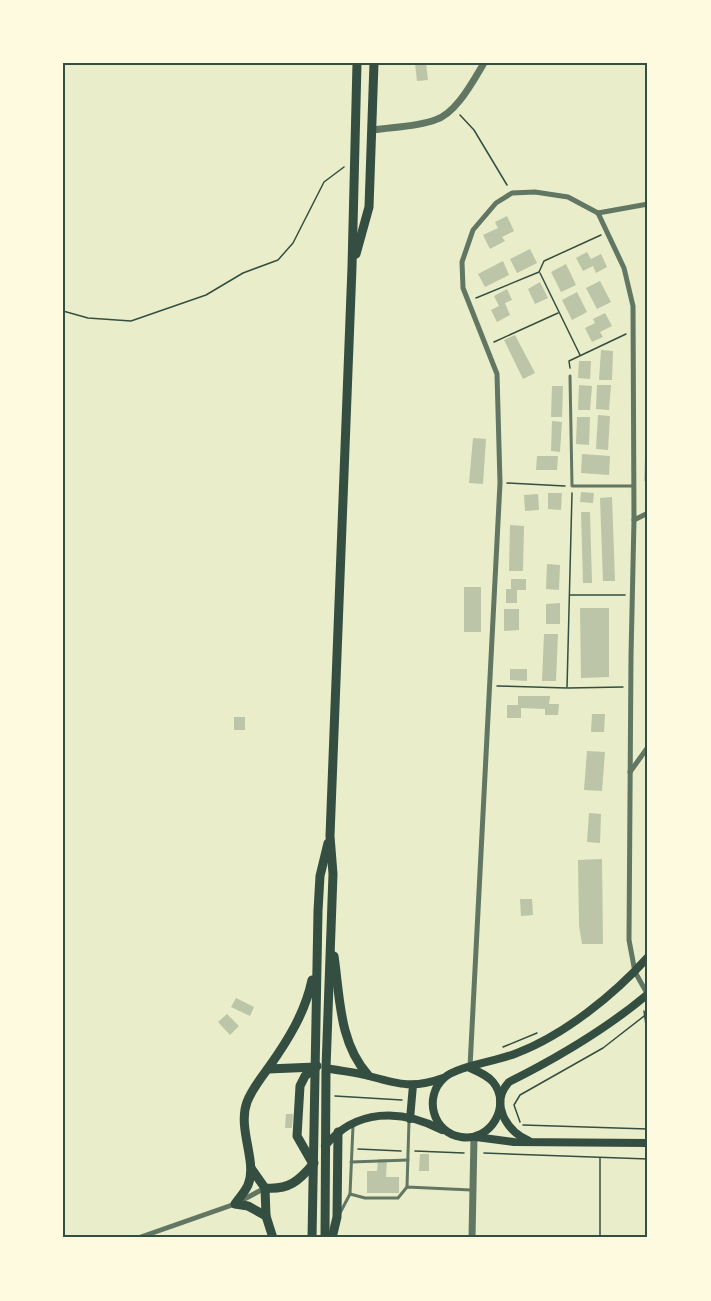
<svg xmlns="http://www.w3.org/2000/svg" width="711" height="1301" viewBox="0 0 711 1301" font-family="'DejaVu Sans',sans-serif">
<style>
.building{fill:#bcc5a7}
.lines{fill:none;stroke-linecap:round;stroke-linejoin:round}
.path{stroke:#344e41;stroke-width:1.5}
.service{stroke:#617663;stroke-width:3}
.minor{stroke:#617663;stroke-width:5}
.tertiary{stroke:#617663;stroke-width:7}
.secondary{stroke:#344e41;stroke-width:8}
.trunk{stroke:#344e41;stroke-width:9}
.neatline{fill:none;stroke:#344e41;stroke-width:2}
</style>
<rect width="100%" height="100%" fill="#e9edc9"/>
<g class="building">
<path d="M415,63H426L428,80L417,81Z"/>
<path d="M507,216L514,231L502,237L505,241L490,249L483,235L498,228L495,222Z"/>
<path d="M530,249L537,263L517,273L510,259Z"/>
<path d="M587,252L591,259L601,254L607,267L596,273L593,266L583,271L576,258Z"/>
<path d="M503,261L509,275L485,287L478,274Z"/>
<path d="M566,264L576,285L561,292L551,272Z"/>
<path d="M600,281L611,302L597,309L586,288Z"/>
<path d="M540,282L548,298L535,304L528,289Z"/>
<path d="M507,289L512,300L505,303L510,315L497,322L491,310L499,306L494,296Z"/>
<path d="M577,292L587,312L572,320L562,300Z"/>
<path d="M605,313L612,326L600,332L603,337L592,342L585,328L595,323L593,319Z"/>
<path d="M515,335L535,373L523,379L504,340Z"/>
<path d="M601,350L613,351L612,380H599Z"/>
<path d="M579,361H591L590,379L578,378Z"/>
<path d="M579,385L592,386L590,410H578Z"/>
<path d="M597,385H611L609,410L596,409Z"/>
<path d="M552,386H563L562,417H551Z"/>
<path d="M598,415L610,416L608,450L596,449Z"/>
<path d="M577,417H590L589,445L576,444Z"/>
<path d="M552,421L562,422L560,452L551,451Z"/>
<path d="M646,435H648V481H644Z"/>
<path d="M473,438L486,439L483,484L469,483Z"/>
<path d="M582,454L610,456L609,475L581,473Z"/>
<path d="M537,456H558L557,470H536Z"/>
<path d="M581,492L594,493L593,503L580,502Z"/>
<path d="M548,493H562L561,510L548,509Z"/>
<path d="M538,494L539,510L525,511L524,495Z"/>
<path d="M612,497L615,581H603L600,498Z"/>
<path d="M581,512H590L592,583H583Z"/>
<path d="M510,525L524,526L523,571H509Z"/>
<path d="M547,564L560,565L559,590L546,589Z"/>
<path d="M511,579H526V590H517V603H506V589H511Z"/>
<rect x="464" y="587" width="17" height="45"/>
<path d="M560,603V624H546V604Z"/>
<path d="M580,608H609V677L581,678Z"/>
<path d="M504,609H519V630L504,631Z"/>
<path d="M544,634H558L556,681H542Z"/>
<path d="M510,669H527V681L510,680Z"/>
<path d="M518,696H550L549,704H559L558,715H545V709L521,708V718H507V705H518Z"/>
<path d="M592,714H605L604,732H591Z"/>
<rect x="234" y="717" width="11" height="13"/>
<path d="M587,751L605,752L602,791L584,790Z"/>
<path d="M589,813L601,814L600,843L587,842Z"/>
<path d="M602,859L603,944H582L579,925L578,860Z"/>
<path d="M520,899H532L533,915L521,916Z"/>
<path d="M236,998L254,1007L250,1016L231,1007Z"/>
<path d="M227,1014L239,1026L230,1035L218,1022Z"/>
<path d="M286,1114H293L292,1128H285Z"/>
<path d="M420,1154H429V1171H419Z"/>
<path d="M378,1159H387L386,1177H399V1193H367V1171H377Z"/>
</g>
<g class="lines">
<g class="path">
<path d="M460,115L474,130L507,185"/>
<path d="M540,273L580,355"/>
<path d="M476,298L539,272L544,261L601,235"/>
<path d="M63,311L88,318L131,321L206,295L243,273L278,260L293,243L324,182L344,167"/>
<path d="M494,342L558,313"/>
<path d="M570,368L569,361L626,334"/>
<path d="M507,483L565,486"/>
<path d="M570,595H625"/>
<path d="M497,686L567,688L572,493"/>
<path d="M568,688L623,687"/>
<path d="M644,1011L648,1039"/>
<path d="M503,1047L537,1033"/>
<path d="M335,1096L402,1100"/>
<path d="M520,1122L514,1105L520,1095L603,1048L648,1013"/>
<path d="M523,1125L648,1129"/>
<path d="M358,1149L401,1151"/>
<path d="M415,1151L464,1153"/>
<path d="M484,1153L648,1159"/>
<path d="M600,1158V1238"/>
</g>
<g class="service">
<path d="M570,376L572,486H634"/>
<path d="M351,1162L408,1160"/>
<path d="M407,1187L409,1121"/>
<path d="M350,1194L365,1198H398L407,1187L471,1190"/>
<path d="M340,1213L350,1194L353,1126"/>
</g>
<g class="minor">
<path d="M598,213L624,268L633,306L634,520L631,656L629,940L635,972L648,995"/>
<path d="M598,213L648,204"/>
<path d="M634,520L648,513"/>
<path d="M630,772L648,747"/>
<path d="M470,1067L500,483L497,374L463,288L462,262L473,230L496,203L512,193L535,192L568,197L598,213"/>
<path d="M138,1238L235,1204L265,1188"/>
</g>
<g class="tertiary">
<path d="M373,130C393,127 416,127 435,120C456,114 473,81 484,63"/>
<path d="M472,1238L474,1137"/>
</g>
<g class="secondary">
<path d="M326,1068C340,1071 355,1072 369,1076C398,1084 413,1089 443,1078"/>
<path d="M470,1068C479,1072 487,1075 493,1082C512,1105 491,1142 461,1137C433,1133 423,1097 444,1078C457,1066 498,1061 517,1053C564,1035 614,995 648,957"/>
<path d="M410,1119L413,1085"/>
<path d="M476,1137L514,1142L648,1143"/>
<path d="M529,1141C507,1131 489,1104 509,1082C559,1057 605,1030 648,994"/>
<path d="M325,1146C355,1109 401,1108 442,1130"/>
</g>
<g class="trunk">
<path d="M356,254L369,207L374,63"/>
<path d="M334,956C340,997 339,1043 368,1075"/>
<path d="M268,1069L316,1067"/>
<path d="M313,1164L297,1136L300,1086L305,1076L317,1066"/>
<path d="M251,1168L265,1188L266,1216L273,1238"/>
<path d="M265,1188C289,1190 299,1181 314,1163"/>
<path d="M266,1216L248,1206L235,1204C239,1198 245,1192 248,1185C258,1162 237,1129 247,1102C252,1089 261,1078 269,1067C288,1040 305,1013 312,980"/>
<path d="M312,1238L318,911L320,876L328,843"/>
<path d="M325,1238L326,1068L333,874L330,836L352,267L357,63"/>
<path d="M332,1238L337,1217L338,1132"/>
</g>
</g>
<rect width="711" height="1301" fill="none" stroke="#fefae0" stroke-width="129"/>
<rect x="64" y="64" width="582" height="1172" class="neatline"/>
</svg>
